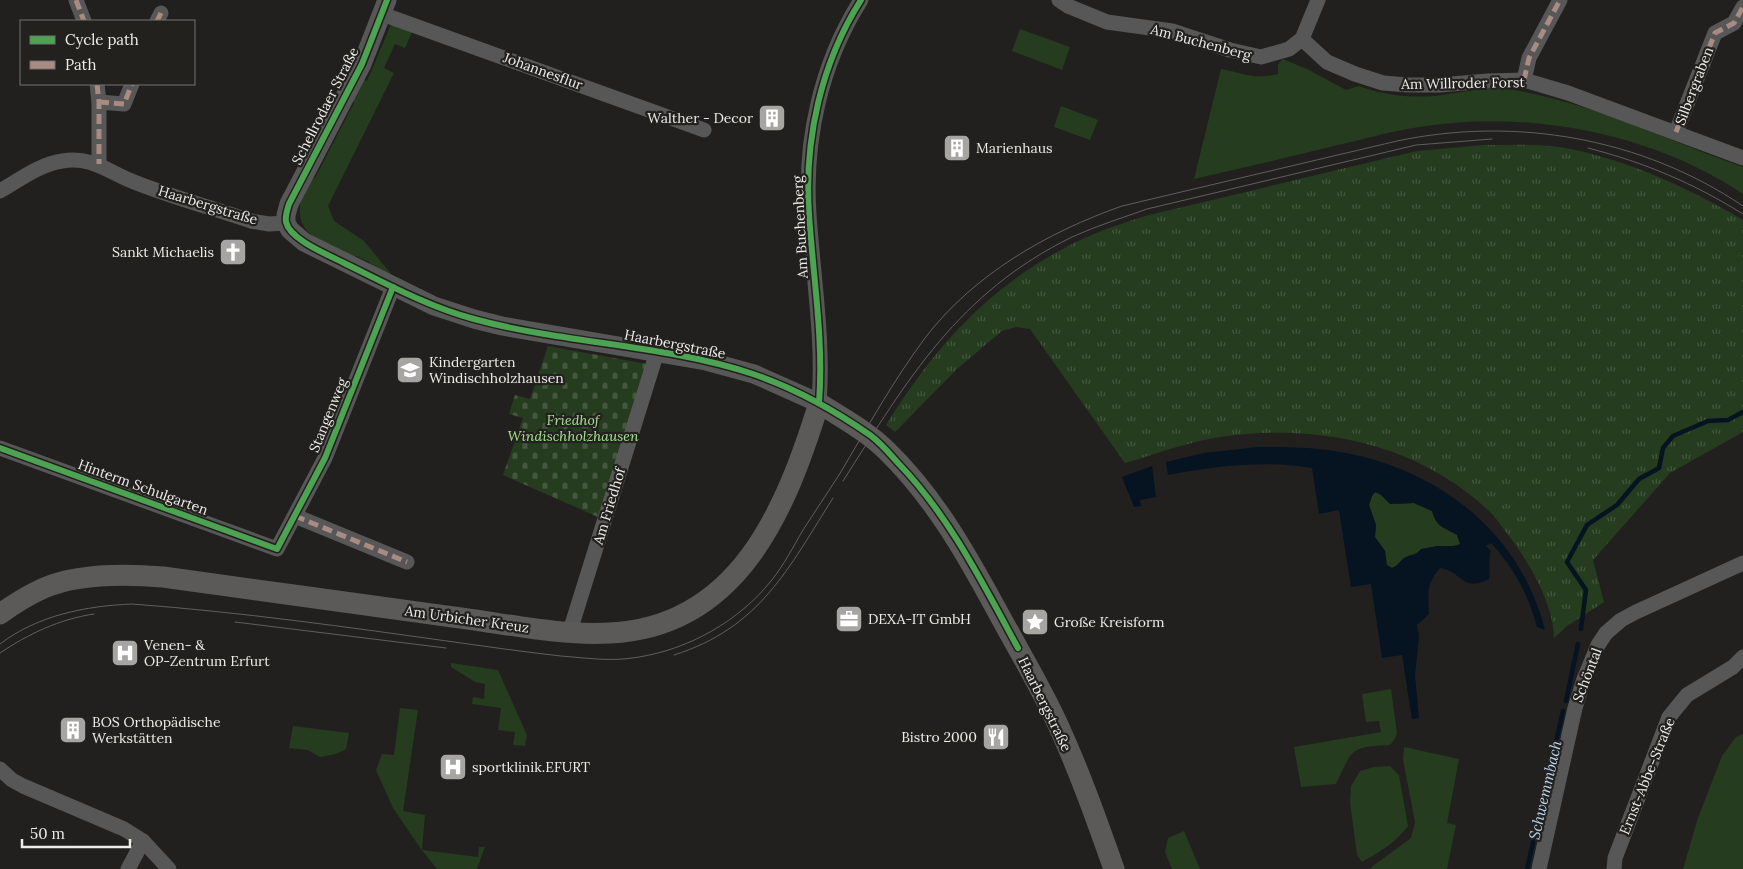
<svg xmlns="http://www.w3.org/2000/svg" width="1743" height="869" viewBox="0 0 1743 869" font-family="Lora,serif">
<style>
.green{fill:#253c1e}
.cemetery{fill:url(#cemetery-stones)}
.park{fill:url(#park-tufts)}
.water{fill:#061321;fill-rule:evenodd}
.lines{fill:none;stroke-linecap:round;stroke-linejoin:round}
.stream{stroke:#061321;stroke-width:4.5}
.minor{stroke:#585757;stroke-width:15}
.tertiary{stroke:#585757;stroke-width:19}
.secondary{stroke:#5b5a59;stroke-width:21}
.tram{stroke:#605f5f;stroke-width:1}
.quiet{stroke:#a88b81;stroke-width:5;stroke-dasharray:10 5;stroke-linecap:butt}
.cycleway-casing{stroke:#22211e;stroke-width:9}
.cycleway{stroke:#4ca352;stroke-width:6}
.labels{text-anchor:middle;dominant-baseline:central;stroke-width:4.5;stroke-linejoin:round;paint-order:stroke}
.street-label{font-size:14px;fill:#edece9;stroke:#22211e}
.poi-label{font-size:14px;fill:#edece9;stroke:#22211e;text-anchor:start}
.park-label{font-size:14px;font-style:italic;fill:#a4e290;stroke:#22211e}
.water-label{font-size:15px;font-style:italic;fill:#bad8f4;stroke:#22211e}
</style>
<defs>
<pattern id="cemetery-stones" width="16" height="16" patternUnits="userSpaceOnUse" patternTransform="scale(1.25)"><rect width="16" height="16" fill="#253c1e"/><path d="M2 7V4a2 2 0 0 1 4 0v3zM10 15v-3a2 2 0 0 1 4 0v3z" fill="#45583f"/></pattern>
<pattern id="park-tufts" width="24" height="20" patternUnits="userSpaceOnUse" patternTransform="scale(1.25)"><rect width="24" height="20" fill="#253c1e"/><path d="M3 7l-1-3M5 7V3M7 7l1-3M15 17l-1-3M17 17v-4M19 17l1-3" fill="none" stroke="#45583f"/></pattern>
</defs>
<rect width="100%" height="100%" fill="#21201f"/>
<g class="green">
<path d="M392,22L413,30L405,48L395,44L384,68L394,73L328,206L334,221L364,241L396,280L373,269L369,262L356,256L351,257C311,237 285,230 309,179L315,178L354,103L353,95L361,79L367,81Z"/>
<path d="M1020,29L1070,47L1062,70L1012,51Z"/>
<path d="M1283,59L1309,70L1346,90L1359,86C1382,95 1410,98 1434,96C1460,93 1487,86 1513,90C1590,102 1669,141 1743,167V194C1652,133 1528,109 1419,127C1392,131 1365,139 1338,145C1290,157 1242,168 1194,179L1221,69C1243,73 1253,80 1278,74V64Z"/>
<path d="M1061,106L1098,120L1090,140L1054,127Z"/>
<path d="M1375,492L1399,504L1414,503L1432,511C1437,528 1443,527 1457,535L1460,544L1448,547L1437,546L1416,555L1404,558L1396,566L1392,568L1386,565L1385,551L1375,537L1376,525L1369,505L1372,496Z"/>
<path d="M451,663L498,670L527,735L525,746L513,745L515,732L498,730L501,708L472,704L473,697L484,699L485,684L475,682L451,667Z"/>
<path d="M1391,689L1397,734L1394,740L1390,745C1349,747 1353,749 1336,784L1301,787L1294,747L1381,732L1379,721L1366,722L1362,694Z"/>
<path d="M400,708L418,710L403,811L425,815L422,850L478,857L479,847H485L477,869H437L421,849L393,808L376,770L382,754L394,755Z"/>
<path d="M293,726L349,733L346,749L336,754L320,757L308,750L289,748Z"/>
<path d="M1743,734V869H1683L1698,818L1722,756L1736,737Z"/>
<path d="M1404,747L1459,759L1447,823L1456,825L1447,869H1369L1411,838L1415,822L1403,760Z"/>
<path d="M1390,766L1399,775L1408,826C1394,844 1381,851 1362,862L1357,855L1350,802L1351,786L1360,771L1374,767Z"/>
<path d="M1184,831L1200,869H1172L1165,852L1168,838Z"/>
</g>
<path class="cemetery" d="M548,346L647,364L598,517L503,475L523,418L509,414L515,395L530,399Z"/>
<path class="park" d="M1483,145C1512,145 1542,143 1571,149C1632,162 1689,188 1743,220V432L1670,473L1593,560L1604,602L1567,626L1554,638C1554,605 1529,562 1509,536C1502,527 1496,517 1488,510C1418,444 1320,424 1227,436C1193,440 1159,453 1125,463L1030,329L1016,327L1002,331L957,369L895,432L886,425C936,345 989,286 1074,243C1098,231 1123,223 1149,215L1417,151Z"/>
<g class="water">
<path d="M1258,447C1284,447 1309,447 1334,451C1434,466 1520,530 1545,630L1537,627C1528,594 1514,568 1491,543L1486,546L1491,551C1488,557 1491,570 1489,579C1461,593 1464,572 1440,568C1426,584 1428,594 1429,614L1417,625L1419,636L1415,675L1419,718L1412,719L1402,655L1382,658L1371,584L1351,587L1339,510L1319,514L1312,468C1263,460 1216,466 1168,475L1166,462L1204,453ZM1375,492L1380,494L1390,504L1414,503L1432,511C1437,528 1443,526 1457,535L1460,544L1456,546H1437L1421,549C1416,555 1413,554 1406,557C1400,560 1398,566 1392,568L1387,565L1385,551L1375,537L1376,525L1369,505L1372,496Z"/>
<path d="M1152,466L1156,497L1140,500L1141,506L1134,507L1122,477Z"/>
</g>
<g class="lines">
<g class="stream">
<path d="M1581,629L1586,590L1567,562L1587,525L1617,505L1639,479L1659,468L1663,448L1673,436L1708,421L1728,420L1743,412"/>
<path d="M1566,701L1578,644"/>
<path d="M1527,869L1563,711"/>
</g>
<g class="minor">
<path d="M76,0L84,21"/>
<path d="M1059,0L1068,6L1107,22L1172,31L1230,50L1261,57L1289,49L1302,39L1318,0"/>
<path d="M382,14L704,130"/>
<path d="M157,21L161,13"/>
<path d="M1302,39L1327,62L1355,74L1383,83L1408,85H1439L1488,81L1524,80L1568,93L1743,158"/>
<path d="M1524,80L1529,58L1560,0"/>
<path d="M97,84L99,102V164"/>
<path d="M99,102L124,104L132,84"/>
<path d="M1676,132L1715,33L1734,23L1743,7"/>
<path d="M0,191C19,180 40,164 62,161C93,156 108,172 134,182C172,197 212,208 251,221L269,224L286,223"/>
<path d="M819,403C824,340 813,277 809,214C804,140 821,63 861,0"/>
<path d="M0,448L277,549L325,458L393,287"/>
<path d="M295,516L407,562"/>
<path d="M570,631L657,352"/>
<path d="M0,769L12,780L23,786L124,829L143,841L169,869"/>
<path d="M128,869L143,841"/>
<path d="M1539,869L1575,708L1584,679L1598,645L1606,633L1621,620L1636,612L1743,563"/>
<path d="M1614,869L1615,858L1669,717L1687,695L1733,667L1743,657"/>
</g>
<path class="tertiary" d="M387,0L362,64L289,204L286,215V223L290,230L304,242L434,306L474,319L502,326L706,361L754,374L819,403"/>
<path class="secondary" d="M0,614C14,604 28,595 44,588C79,573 126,574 163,577C260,590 356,604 453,617C503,623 559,636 610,633C739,627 786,509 819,403C842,418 867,431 887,451C936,499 968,557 1000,616C1020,653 1042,689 1059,727C1080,773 1097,821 1114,869"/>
<g class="tram">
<path d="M1588,148C1646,163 1693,183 1743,214"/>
<path d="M843,481C908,379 958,293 1072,237C1096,226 1122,218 1147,209L1416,145L1492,139"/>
<path d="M235,622L446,648"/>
<path d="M0,644C38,615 86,606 132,604C240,612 347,627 454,642C490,647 525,652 561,656C587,658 612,662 639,657C689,649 739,621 771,581C784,565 793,547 803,530C815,512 827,493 839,475C867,428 893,381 925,338C974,274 1048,232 1122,206L1397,141C1516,116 1642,138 1743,206"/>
<path d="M0,653C28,634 60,619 94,614"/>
<path d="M674,655C760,628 788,569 833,498"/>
</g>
<g class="quiet">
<path d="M76,0L84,21"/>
<path d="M157,21L161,13"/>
<path d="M1524,80L1529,58L1560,0"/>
<path d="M97,84L99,102V164"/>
<path d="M99,102L124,104L132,84"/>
<path d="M1676,132L1715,33L1734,23L1743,7"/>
<path d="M295,516L407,562"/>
</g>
<g class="cycleway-casing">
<g id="cycleway">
<path d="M387,0L362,64L289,204C287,210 285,216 286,222C290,240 329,255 344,263C387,284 429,307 474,319C565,344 663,344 753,374C794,388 834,410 870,435C881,443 890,454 899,464C950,517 983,584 1018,648"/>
<path d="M819,403C824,340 813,277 809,214C804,140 821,63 861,0"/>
<path d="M0,448L277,549L325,458L393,287"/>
</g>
</g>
<use href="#cycleway" class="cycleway"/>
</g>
<defs>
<g id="building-square" transform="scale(1.4375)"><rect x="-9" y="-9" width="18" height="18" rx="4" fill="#a6a5a2" stroke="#22211e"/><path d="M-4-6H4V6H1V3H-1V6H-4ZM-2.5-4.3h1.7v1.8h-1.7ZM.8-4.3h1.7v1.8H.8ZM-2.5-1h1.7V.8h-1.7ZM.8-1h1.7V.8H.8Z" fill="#fff"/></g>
<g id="church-square" transform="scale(1.4375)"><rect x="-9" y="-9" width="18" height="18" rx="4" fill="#a6a5a2" stroke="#22211e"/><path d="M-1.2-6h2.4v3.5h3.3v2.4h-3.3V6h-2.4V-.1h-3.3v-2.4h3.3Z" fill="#fff"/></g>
<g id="school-square" transform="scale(1.4375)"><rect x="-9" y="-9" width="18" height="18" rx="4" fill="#a6a5a2" stroke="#22211e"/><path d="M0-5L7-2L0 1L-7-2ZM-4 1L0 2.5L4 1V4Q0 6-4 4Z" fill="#fff"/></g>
<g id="office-square" transform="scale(1.4375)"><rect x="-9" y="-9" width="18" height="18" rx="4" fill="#a6a5a2" stroke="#22211e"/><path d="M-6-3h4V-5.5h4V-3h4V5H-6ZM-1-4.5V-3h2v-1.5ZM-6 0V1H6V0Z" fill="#fff"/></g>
<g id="sight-square" transform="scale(1.4375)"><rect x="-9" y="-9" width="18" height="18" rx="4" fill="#a6a5a2" stroke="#22211e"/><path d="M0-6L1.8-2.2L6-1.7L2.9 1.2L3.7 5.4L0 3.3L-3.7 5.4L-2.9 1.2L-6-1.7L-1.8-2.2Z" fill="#fff"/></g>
<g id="hospital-square" transform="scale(1.4375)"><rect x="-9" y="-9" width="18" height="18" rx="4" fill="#a6a5a2" stroke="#22211e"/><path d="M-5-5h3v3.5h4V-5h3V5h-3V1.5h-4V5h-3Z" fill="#fff"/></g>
<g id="restaurant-square" transform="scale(1.4375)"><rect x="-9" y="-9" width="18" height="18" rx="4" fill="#a6a5a2" stroke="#22211e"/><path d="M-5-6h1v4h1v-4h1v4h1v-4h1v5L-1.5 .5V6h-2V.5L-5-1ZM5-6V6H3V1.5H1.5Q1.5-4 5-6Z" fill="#fff"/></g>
</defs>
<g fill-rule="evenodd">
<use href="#building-square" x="772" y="118"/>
<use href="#building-square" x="957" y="148"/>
<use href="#church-square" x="233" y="252"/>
<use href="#school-square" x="410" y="370"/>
<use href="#office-square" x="849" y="619"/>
<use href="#sight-square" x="1035" y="622"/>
<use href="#hospital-square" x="125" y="653"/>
<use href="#building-square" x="73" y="730"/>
<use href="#restaurant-square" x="996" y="737"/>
<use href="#hospital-square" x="453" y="767"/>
</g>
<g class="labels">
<g class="street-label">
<text transform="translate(1201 42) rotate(15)">Am Buchenberg</text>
<text transform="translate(543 71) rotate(20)">Johannesflur</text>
<text transform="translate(1463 83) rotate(-1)">Am Willroder Forst</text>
<text transform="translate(1694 86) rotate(-69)">Silbergraben</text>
<text transform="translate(325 106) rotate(-63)">Schellrodaer Straße</text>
<text transform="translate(208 205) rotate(17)">Haarbergstraße</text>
<text transform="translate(800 227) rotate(-93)">Am Buchenberg</text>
<text transform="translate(675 344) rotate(11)">Haarbergstraße</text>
<text transform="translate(328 415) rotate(-68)">Stangenweg</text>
<text transform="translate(143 487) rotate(20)">Hinterm Schulgarten</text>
<text transform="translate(609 506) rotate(-73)">Am Friedhof</text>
<text transform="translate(467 619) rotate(8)">Am Urbicher Kreuz</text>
<text transform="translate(1587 675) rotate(-69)">Schöntal</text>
<text transform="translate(1045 704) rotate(64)">Haarbergstraße</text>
<text transform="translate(1647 776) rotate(-68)">Ernst-Abbe-Straße</text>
</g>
<g class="poi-label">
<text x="753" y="118" text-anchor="end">Walther - Decor</text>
<text x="976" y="148">Marienhaus</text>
<text x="214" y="252" text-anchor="end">Sankt Michaelis</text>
<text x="429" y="362">Kindergarten<tspan x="429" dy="16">Windischholzhausen</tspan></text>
<text x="868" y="619">DEXA-IT GmbH</text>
<text x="1054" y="622">Große Kreisform</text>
<text x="144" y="645">Venen- &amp;<tspan x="144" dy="16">OP-Zentrum Erfurt</tspan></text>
<text x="92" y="722">BOS Orthopädische<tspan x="92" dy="16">Werkstätten</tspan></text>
<text x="977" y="737" text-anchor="end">Bistro 2000</text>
<text x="472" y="767">sportklinik.EFURT</text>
</g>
<g class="park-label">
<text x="573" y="420">Friedhof<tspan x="573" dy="16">Windischholzhausen</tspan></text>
</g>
<g class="water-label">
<text transform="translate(1545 790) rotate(-77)">Schwemmbach</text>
</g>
</g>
<rect x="20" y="20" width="175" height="65" fill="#22211e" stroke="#73726f"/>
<rect x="30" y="36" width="25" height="8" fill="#4ca352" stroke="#73726f"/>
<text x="65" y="45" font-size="15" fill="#edece9">Cycle path</text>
<rect x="30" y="61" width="25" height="8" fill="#a88b81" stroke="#73726f"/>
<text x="65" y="70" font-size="15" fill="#edece9">Path</text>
<path d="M22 839v8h108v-8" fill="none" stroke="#edece9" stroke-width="2.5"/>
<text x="30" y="839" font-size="15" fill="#edece9" stroke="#22211e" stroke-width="4" paint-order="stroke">50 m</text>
</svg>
